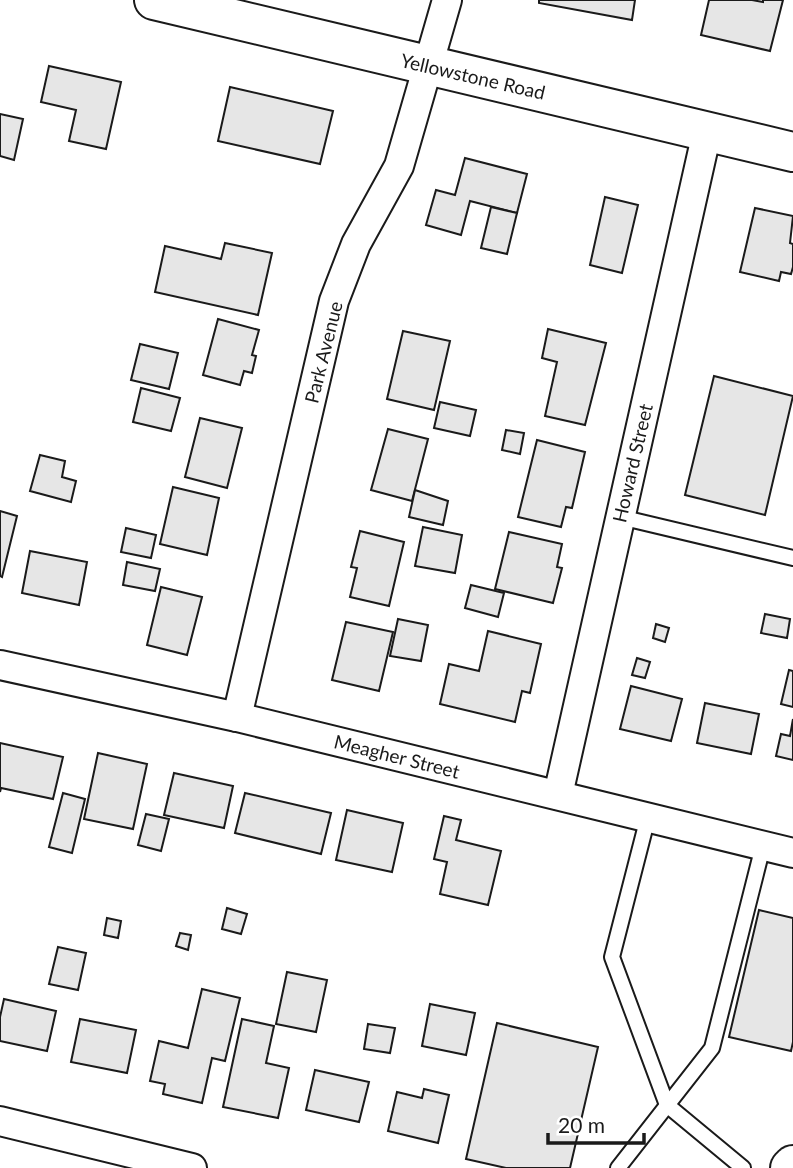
<svg xmlns="http://www.w3.org/2000/svg" width="793" height="1168" viewBox="0 0 793 1168" font-family="Lato,sans-serif">
<style>
.building{fill:#e6e6e6;stroke:#1a1a1a;stroke-width:2}
.lines{fill:none;stroke-linecap:round;stroke-linejoin:round}
.lane-casing{stroke:#1a1a1a;stroke-width:18}
.street-casing{stroke:#1a1a1a;stroke-width:32}
.secondary-casing{stroke:#1a1a1a;stroke-width:42}
.primary-casing{stroke:#1a1a1a;stroke-width:42}
.lane{stroke:#fff;stroke-width:14}
.street{stroke:#fff;stroke-width:28}
.secondary{stroke:#fff;stroke-width:38}
.primary{stroke:#fff;stroke-width:38}
.labels{text-anchor:middle;dominant-baseline:central;stroke-width:5;stroke-linejoin:round;paint-order:stroke}
.street-label{font-size:19px;fill:#1a1a1a;stroke:#fff}
</style>
<rect width="100%" height="100%" fill="#fff"/>
<g class="building">
<path d="M539,0H635L632,20L539,3Z"/>
<path d="M709,0H752L763,2V0H783L770,51L701,35Z"/>
<path d="M49,66L121,82L106,149L69,141L76,110L41,102Z"/>
<path d="M230,87L333,111L320,164L218,141Z"/>
<path d="M0,114L23,119L14,160L0,156Z"/>
<path d="M465,158L527,174L517,213L470,201L461,235L426,225L436,190L455,195Z"/>
<path d="M605,197L638,205L622,273L590,265Z"/>
<path d="M491,207L517,213L507,254L481,248Z"/>
<path d="M755,208L793,216L790,243L793,244V267L791,274L781,272L779,281L740,272Z"/>
<path d="M225,243L272,253L258,315L155,292L165,246L221,259Z"/>
<path d="M218,319L259,330L252,355L256,356L252,373L244,371L240,385L203,375Z"/>
<path d="M548,329L606,343L585,425L545,416L557,362L542,358Z"/>
<path d="M403,331L450,341L434,410L387,399Z"/>
<path d="M140,344L178,353L169,389L131,380Z"/>
<path d="M714,376L793,396L765,515L685,495Z"/>
<path d="M141,388L180,398L171,431L133,422Z"/>
<path d="M440,402L476,410L470,436L434,428Z"/>
<path d="M200,418L242,428L227,488L185,477Z"/>
<path d="M388,429L428,439L412,501L371,490Z"/>
<path d="M506,430L524,433L520,454L502,450Z"/>
<path d="M537,440L585,452L572,508L566,507L561,527L518,517Z"/>
<path d="M40,455L65,461L62,477L76,481L71,502L30,491Z"/>
<path d="M173,487L219,498L207,555L160,544Z"/>
<path d="M415,490L448,501L443,525L409,517Z"/>
<path d="M0,511L17,516L2,577L0,576Z"/>
<path d="M423,527L462,535L455,573L415,566Z"/>
<path d="M126,528L156,535L151,558L121,552Z"/>
<path d="M360,531L404,542L389,606L350,597L357,568L351,567Z"/>
<path d="M509,532L562,544L557,567L562,568L553,603L495,589Z"/>
<path d="M30,551L87,562L79,605L22,593Z"/>
<path d="M127,562L160,569L155,591L123,585Z"/>
<path d="M471,585L504,593L498,617L465,608Z"/>
<path d="M161,587L202,597L187,655L147,645Z"/>
<path d="M765,614L790,619L787,638L761,633Z"/>
<path d="M398,619L428,625L421,661L390,656Z"/>
<path d="M346,622L393,632L379,691L332,680Z"/>
<path d="M656,624L669,628L665,642L653,638Z"/>
<path d="M488,631L541,644L530,693L522,691L515,722L440,704L449,664L479,671Z"/>
<path d="M637,658L650,662L645,678L632,675Z"/>
<path d="M789,670L793,671V707L781,704Z"/>
<path d="M631,686L682,699L671,741L620,729Z"/>
<path d="M705,703L759,714L751,754L697,743Z"/>
<path d="M793,719V760L776,756L781,734L790,736Z"/>
<path d="M0,743L63,757L53,799L1,788L0,792Z"/>
<path d="M98,753L147,764L133,829L84,819Z"/>
<path d="M174,773L233,786L224,828L164,815Z"/>
<path d="M63,793L85,799L72,853L49,847Z"/>
<path d="M245,793L331,813L321,854L235,833Z"/>
<path d="M347,810L403,823L392,872L336,860Z"/>
<path d="M146,814L169,819L161,851L138,845Z"/>
<path d="M444,816L461,820L456,840L501,851L488,905L440,894L447,862L434,859Z"/>
<path d="M227,908L247,914L241,934L222,929Z"/>
<path d="M759,910L793,918V1042L791,1051L729,1037Z"/>
<path d="M107,918L121,921L118,938L104,935Z"/>
<path d="M180,933L191,935L188,950L176,946Z"/>
<path d="M58,947L86,953L78,990L49,984Z"/>
<path d="M287,972L327,980L316,1032L276,1024Z"/>
<path d="M202,989L240,998L225,1061L212,1058L202,1103L163,1094L165,1084L150,1081L159,1041L188,1048Z"/>
<path d="M4,999L56,1011L47,1051L0,1041V1017Z"/>
<path d="M430,1004L475,1013L466,1055L422,1046Z"/>
<path d="M80,1019L136,1030L127,1073L71,1062Z"/>
<path d="M242,1019L274,1026L266,1063L289,1068L278,1118L223,1107Z"/>
<path d="M497,1023L598,1047L570,1168H506L466,1159Z"/>
<path d="M368,1024L395,1028L390,1053L364,1049Z"/>
<path d="M315,1070L369,1082L359,1122L306,1110Z"/>
<path d="M424,1089L449,1095L438,1143L388,1131L397,1092L422,1098Z"/>
</g>
<g class="lines">
<g class="lane-casing">
<g id="lane">
<path d="M620,517L793,558"/>
<path d="M648,817L612,957L667,1105L743,1168"/>
<path d="M618,1168L712,1048L763,846"/>
</g>
</g>
<g class="street-casing">
<g id="street">
<path d="M0,665L237,717L793,853"/>
<path d="M237,717L334,301L356,244L399,166L447,0"/>
<path d="M558,795L707,132"/>
<path d="M0,1121L192,1168"/>
</g>
</g>
<g class="secondary-casing">
<path id="secondary" d="M154,0L793,152"/>
</g>
<g class="primary-casing">
<path id="primary" d="M790,1168L793,1165"/>
</g>
<use href="#lane" class="lane"/>
<use href="#street" class="street"/>
<use href="#secondary" class="secondary"/>
<use href="#primary" class="primary"/>
</g>
<g class="labels">
<g class="street-label">
<text transform="translate(473 76) rotate(13)">Yellowstone Road</text>
<text transform="translate(323 352) rotate(-76)">Park Avenue</text>
<text transform="translate(632 463) rotate(-77)">Howard Street</text>
<text transform="translate(397 756) rotate(14)">Meagher Street</text>
</g>
</g>
<path d="M548 1133v10h96v-10" fill="none" stroke="#1a1a1a" stroke-width="3.5"/>
<text x="558" y="1133" font-size="21" fill="#1a1a1a" stroke="#ffffff" stroke-width="5" paint-order="stroke">20 m</text>
</svg>
